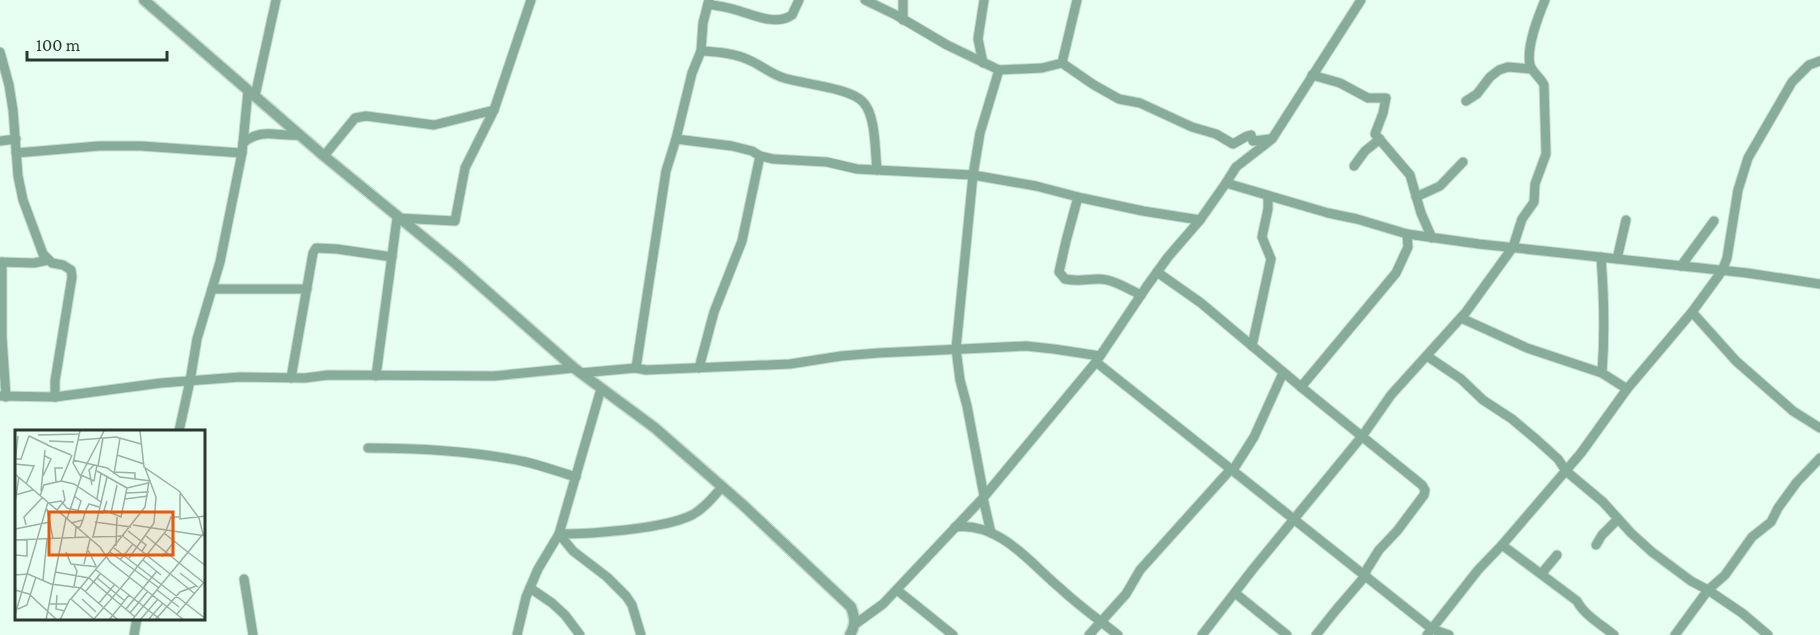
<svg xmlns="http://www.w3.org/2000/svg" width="1820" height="635" viewBox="0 0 1820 635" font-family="'Crimson Pro',serif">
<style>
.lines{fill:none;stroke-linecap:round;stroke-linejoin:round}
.minor-casing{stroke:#c5dbd0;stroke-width:11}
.tertiary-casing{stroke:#c5dbd0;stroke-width:13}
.minor{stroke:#88ac9a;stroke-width:9}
.tertiary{stroke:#88ac9a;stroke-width:10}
.inset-road{fill:none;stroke:#9cafa5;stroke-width:1.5}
.view{fill:#e8590c;fill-opacity:0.15;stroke:#e8590c;stroke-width:3}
.inset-edge{fill:none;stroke:#2b3731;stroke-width:3}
</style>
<rect width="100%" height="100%" fill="#e7fff3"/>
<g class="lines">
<g class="minor-casing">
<g id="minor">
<path d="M865,0L896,15L947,45L999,70L1042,68L1062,63L1077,0"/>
<path d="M903,0V20"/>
<path d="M708,4C717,6 727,7 736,10C754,15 776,26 792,15L799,0"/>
<path d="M701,51C717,52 736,53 751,61C762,66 771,74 784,78C803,84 851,88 863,102C876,115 875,152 877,170"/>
<path d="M0,52L9,85L13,110L18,176L23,200L43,254L52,263L63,265L71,270L72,277L55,381V397"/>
<path d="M983,63L978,39L984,0"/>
<path d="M1062,63L1094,85L1119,99L1140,103L1192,127L1216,134L1233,144L1247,136L1251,135L1253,141L1270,139"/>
<path d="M1312,75L1340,83L1368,98H1386L1383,113L1375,134L1410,175L1421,213L1432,238"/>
<path d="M255,96L276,0"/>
<path d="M1466,101L1477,94L1490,77L1499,70L1508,67L1531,69"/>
<path d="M676,139L732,146L752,151L760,156L773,159L827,162L857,169L973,175L1036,186L1082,198L1143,211L1200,220"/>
<path d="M0,141L16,139"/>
<path d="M243,143C262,127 277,137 300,135"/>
<path d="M16,153L99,146H141L242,153"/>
<path d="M324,156L355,118L366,116L434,125L494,110L531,0"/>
<path d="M1354,166L1365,151L1380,139"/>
<path d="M1226,183L1328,213L1357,219L1407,234L1479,244L1747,273L1820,284"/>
<path d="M1078,197L1066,241L1059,272L1065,279C1080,282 1085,279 1099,279C1113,279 1128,289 1141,295"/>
<path d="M1416,197L1440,186L1463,162"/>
<path d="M1601,257C1604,296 1605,334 1602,373"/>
<path d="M1617,259L1626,220"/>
<path d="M0,262L34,263L48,260"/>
<path d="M2,262V337L6,397"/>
<path d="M1681,266L1714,221"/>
<path d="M1157,272L1201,303L1301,387L1422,485L1425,490L1424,495L1397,531L1379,550L1364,574"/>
<path d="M212,289H307"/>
<path d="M1692,312L1736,361L1793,411L1820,428"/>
<path d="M1461,318L1527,348L1602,373L1627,389"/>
<path d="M1252,346L1271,259L1262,237L1268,209V196"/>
<path d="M1427,356L1461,379L1483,400L1512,419L1537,440L1558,459L1566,471L1603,502L1631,533L1652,552L1691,581L1708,590L1742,613L1768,635"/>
<path d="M1096,362L1432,629L1449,635"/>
<path d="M636,368L666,171L676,139L692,73L701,51L703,23L709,0"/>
<path d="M699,368L714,312L742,241L760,156"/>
<path d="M580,373L636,368L646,370L790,364L841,356L878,353L1026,346L1054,349L1100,356"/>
<path d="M376,376L397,218L455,221L465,168L494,110"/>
<path d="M291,378L313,253L316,248L337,249L392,257"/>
<path d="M1301,387L1396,273L1408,247L1407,234"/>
<path d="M0,396L55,397L161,383L240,377L305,378L328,375L494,376L574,368"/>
<path d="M179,431L190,381L197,339L220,262L242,153L248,91"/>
<path d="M368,448C421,448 474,451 526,462C543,466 559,472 576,477"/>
<path d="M1233,470L1254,437L1283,373"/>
<path d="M984,496L967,406L960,380L956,349L973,175L980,133L999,70"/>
<path d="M983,498L991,533"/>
<path d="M955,527C1000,522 1029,562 1060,588C1078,605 1099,620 1118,635"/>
<path d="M559,534C591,534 664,529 692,515C704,509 713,497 722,487"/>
<path d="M559,534L573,551L607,577L626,596L632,605L641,635"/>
<path d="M1502,545L1577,601C1584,615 1602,625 1614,635"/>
<path d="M1596,545L1602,535L1618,519"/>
<path d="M1542,573L1557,555"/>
<path d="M244,579L253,635"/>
<path d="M530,588L552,603L565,615L580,635"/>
<path d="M897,590L953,635"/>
<path d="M1235,593L1287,635"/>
<path d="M854,625L883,604L983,498L1096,362L1147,286L1168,257L1200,220L1226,183L1236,167L1272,139L1361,0"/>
<path d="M134,635L137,618"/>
<path d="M517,635L526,597L538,569L559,534L601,389"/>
<path d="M1089,635L1126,594L1140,570L1231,469"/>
<path d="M1202,635L1253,569L1363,435L1391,395L1466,312L1513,247L1522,219L1534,202L1535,184L1546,154L1544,85C1541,78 1532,72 1530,65C1526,47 1538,17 1545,0"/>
<path d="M1316,635L1336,610L1366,575"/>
<path d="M1427,635L1478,570L1502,545L1581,453L1627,389L1692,312L1722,271L1727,258L1738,190L1748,158L1792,82L1809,65L1820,61"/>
<path d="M1675,635L1708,590L1725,575L1752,537L1771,522L1778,508L1797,482L1820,458"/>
</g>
</g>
<g class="tertiary-casing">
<path id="tertiary" d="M144,0L324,156L456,264L574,368L655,428L743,505L851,607C855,618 856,624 850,635"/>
</g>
<use href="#minor" class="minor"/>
<use href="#tertiary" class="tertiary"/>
</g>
<g transform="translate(15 430)">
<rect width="190" height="190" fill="#e7fff3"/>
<path class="inset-road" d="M23,5L65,4M14,6L33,15M64,10L101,7L126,14M34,11L59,12M32,15L56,25M102,25L129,34M0,29H6L14,6M58,30L92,38L105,47L136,51M0,32L3,6M0,34L19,36L11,54M83,36L88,8M82,41L112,58L106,87L89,80M99,42L120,43V49M0,44L85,117L95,132L169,190M99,44L105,8M66,45L89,1M66,45L79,51L82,35M28,46L36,29L30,26M46,51L59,54L86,72M41,52L40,38H48M77,55L74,40L79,35M112,58L133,53M26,61L30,20M111,63L134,62M165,64V89L191,86M0,65L18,60M25,66L29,55L46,51L57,25M59,66L66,71L63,80M82,69L86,43M110,69L133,66M0,72L4,47M34,73L46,71L52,78L70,82L74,74L84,77M32,79L38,109M42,80L50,70L48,60M82,82L88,83L92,71M96,83L102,55M52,89L66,47L58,33L65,1M80,92L116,97M56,93L68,90L70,82M11,95L9,87L27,68M118,95L191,106M0,99L35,92M113,101L131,115L127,121M149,103L174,123M131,106L189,153M77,107L109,106M78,107L92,47M109,107L179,163M60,108L61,97H65L68,90M23,109L73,107M0,110L23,109M101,116L102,87M72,118L81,136M99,118L191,189M51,122L56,134L83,137M95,122L144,158M174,123L191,136M0,125L12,126V110M92,125L130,77L134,51M147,127L159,112M114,128L139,93L141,67L130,38M105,130L118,114M128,130L146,145M69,134L75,109M81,140L104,158M40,142L74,148L120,187M165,143L183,157M0,145L13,144L36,154L66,158L103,190M114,147L151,101L156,87H164M82,148L110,171M28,150L32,109M59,156L62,141L59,135M105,158L146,190M0,160L14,164L42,190M142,160L164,177M70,162L86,143M42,165L41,179L50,181M67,169L81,182M84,173L100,154M35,174H53M3,179L12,175L21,147M111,179L142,141M115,183L133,161M162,184L190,151M0,185L33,72M79,189L115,147M31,190L51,88M45,190L55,169M80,190L56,169L91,127M94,190L114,165M117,190L188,104L184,88L164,61L129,37L125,1M125,190L143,169M133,190L148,173M140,190L165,162L181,156"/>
<path class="view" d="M34,82H158V125H34Z"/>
<rect width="190" height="190" class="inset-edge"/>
</g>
<path d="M27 51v9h140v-9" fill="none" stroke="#2b3731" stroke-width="3"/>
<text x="36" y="51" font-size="18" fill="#2b3731" stroke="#e7fff3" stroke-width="4.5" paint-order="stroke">100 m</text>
</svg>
